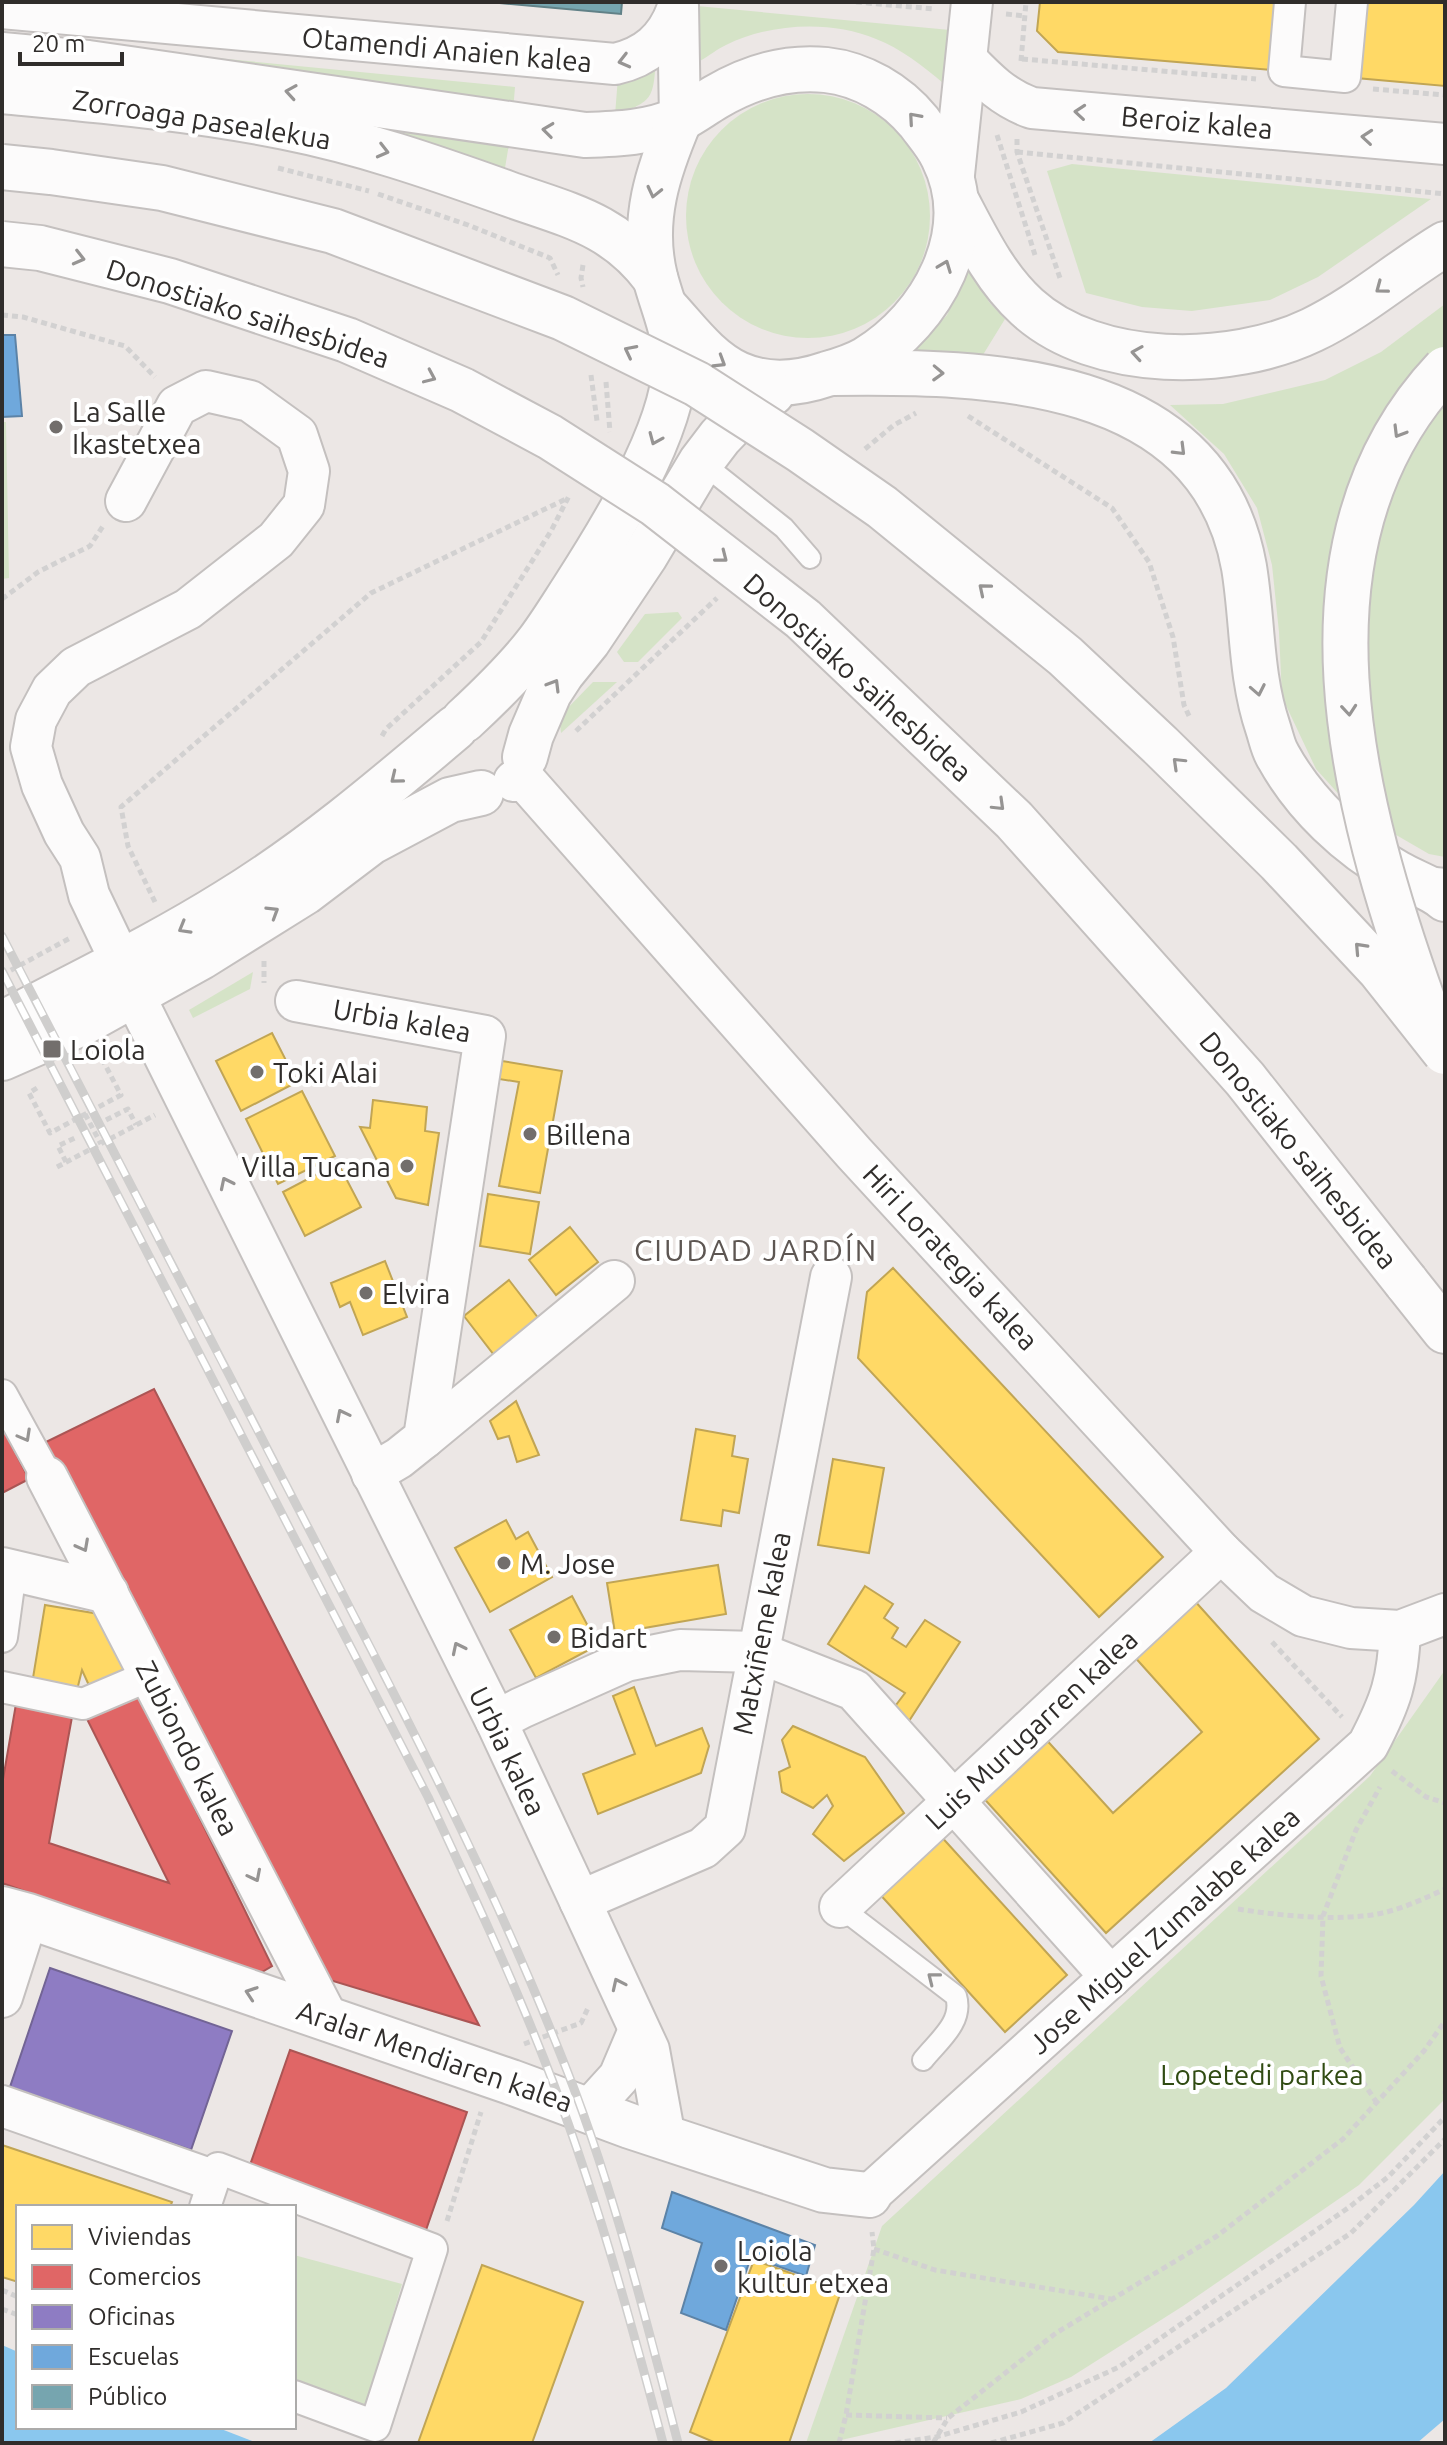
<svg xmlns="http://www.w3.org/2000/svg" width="1447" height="2445" viewBox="0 0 1447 2445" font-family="Ubuntu,sans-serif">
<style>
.green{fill:#d5e3c7}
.water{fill:#8ac7ee}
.homes{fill:#ffd966;stroke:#c1a554;stroke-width:2}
.shops{fill:#e06666;stroke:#ab5554;stroke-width:2}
.offices{fill:#8e7cc3;stroke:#726495;stroke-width:2}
.schools{fill:#6fa8dc;stroke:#5c83a7;stroke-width:2}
.public{fill:#76a5af;stroke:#618187;stroke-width:2}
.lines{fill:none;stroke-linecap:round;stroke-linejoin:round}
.service-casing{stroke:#c4c0bf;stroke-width:24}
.pedestrian-casing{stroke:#c4c0bf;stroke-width:34}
.minor-casing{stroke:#c4c0bf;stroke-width:44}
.tertiary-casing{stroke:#c4c0bf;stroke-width:48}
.secondary-casing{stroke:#c4c0bf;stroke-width:48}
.motorway-casing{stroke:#c4c0bf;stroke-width:48}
.path{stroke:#d2d1d1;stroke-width:5;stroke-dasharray:6 4;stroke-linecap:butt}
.service{stroke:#fcfbfb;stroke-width:20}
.pedestrian{stroke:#fcfbfb;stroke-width:30}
.minor{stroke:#fcfbfb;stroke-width:40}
.tertiary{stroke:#fcfbfb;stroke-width:44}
.secondary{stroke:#fcfbfb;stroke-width:44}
.motorway{stroke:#fcfbfb;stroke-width:44}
.rail-casing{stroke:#cfcecd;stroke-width:9}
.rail{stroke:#fff;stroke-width:6;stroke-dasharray:18;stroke-linecap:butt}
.motorway-bridge-casing{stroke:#c4c0bf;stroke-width:48;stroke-linecap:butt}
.motorway-bridge{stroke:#fcfbfb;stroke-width:44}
.oneway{stroke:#969493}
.poi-dot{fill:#726e6c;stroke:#fff;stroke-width:3}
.labels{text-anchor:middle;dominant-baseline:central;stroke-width:8;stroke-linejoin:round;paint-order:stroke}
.street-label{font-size:28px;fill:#302d2b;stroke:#fff}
.poi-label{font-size:28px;fill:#302d2b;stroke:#fff;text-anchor:start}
.park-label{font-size:28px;fill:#304b12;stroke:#fff}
.neighbourhood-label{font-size:30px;letter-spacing:2px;fill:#5d5652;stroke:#fff}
</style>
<rect width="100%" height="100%" fill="#ece7e5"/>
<g class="green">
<path d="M697,6L950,30L946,82L943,83C923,66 900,48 876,39C831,20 770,23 726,45C717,49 709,56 700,61L695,60Z"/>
<path d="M206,57L515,87L513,111L206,62Z"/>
<path d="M656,59C653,98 654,101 615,115L618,77Z"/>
<circle cx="808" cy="216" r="122"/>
<path d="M391,126L509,144L505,168L453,151L389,134Z"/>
<path d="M1072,164L1431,199L1318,277L1270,300L1192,311L1142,307L1086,293L1047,171Z"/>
<path d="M970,267L989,302L1005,319L981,358L912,353L947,315Z"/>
<path d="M1445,304V857L1429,854L1353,810L1316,769L1282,697L1279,632L1272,565L1257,508L1224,454L1170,405L1223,404L1325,380L1381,352Z"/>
<path d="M2,422H6L9,578L2,579Z"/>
<path d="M678,612L682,618L638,662H624L617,652L645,614Z"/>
<path d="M593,682H617L561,733L559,717Z"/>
<path d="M253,972L250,989L193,1018L189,1010Z"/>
<path d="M1445,1670V2099L1359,2185L1183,2306L1071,2377L1021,2399L828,2443H806L882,2226L1370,1776Z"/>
<path d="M294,2255L402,2284L379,2362L375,2426L294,2396Z"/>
</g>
<g class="water">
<path d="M1445,2171V2419L1417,2443H1149L1226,2388L1414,2205Z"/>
<path d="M2,2345L18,2352V2427H216L257,2443H2Z"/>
</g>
<g class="homes">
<path d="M1040,2H1290L1284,71L1058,52L1037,31Z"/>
<path d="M1352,2H1445V86L1345,77Z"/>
<path d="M272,1033L297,1082L241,1111L216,1061Z"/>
<path d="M502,1061L562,1071L540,1193L499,1186L519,1082L499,1079Z"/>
<path d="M302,1091L335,1156L278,1184L246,1119Z"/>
<path d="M373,1100L427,1107L425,1131L439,1133L428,1205L396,1198L360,1127L370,1128Z"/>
<path d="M338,1163L361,1207L305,1236L283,1192Z"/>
<path d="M488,1194L539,1202L530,1254L480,1246Z"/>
<path d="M570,1227L598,1262L556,1295L529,1260Z"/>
<path d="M385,1261L407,1317L363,1335L350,1302L340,1307L331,1283Z"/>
<path d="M893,1268L1163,1557L1099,1617L858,1358L867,1292Z"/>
<path d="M509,1280L539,1319L494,1355L464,1316Z"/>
<path d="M516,1401L539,1455L517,1462L509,1436L498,1439L490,1421Z"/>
<path d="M696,1429L735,1436L732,1456L748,1459L739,1513L723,1510L721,1526L681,1520Z"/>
<path d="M833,1459L884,1468L869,1553L818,1545Z"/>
<path d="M506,1520L516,1539L528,1532L552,1577L490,1612L455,1548Z"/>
<path d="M718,1565L726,1614L615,1633L607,1583Z"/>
<path d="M865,1586L893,1604L884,1618L898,1628L892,1638L906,1647L925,1620L960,1642L909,1721L893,1709L905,1693L828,1644Z"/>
<path d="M572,1596L598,1645L536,1678L510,1630Z"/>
<path d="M1193,1599L1319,1739L1106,1933L979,1793L1042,1735L1113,1813L1202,1732L1132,1654Z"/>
<path d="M45,1605L99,1614L134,1670L92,1692L82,1670L76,1694L32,1684Z"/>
<path d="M634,1687L656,1746L702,1728L709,1746L701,1773L598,1814L583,1774L635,1754L613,1696Z"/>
<path d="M793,1726L865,1757L904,1813L844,1861L813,1834L833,1806L827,1795L813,1808L782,1792L779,1772L790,1767L782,1740Z"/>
<path d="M938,1833L1067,1975L1005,2032L876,1890Z"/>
<path d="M2,2145L172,2202L170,2207H18V2282L2,2277Z"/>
<path d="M754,2260L841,2291L789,2443H716L690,2432Z"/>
<path d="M482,2265L583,2302L532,2443H418Z"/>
</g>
<g class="shops">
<path d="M154,1389L479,2025L323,1978L46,1442Z"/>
<path d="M2,1427L29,1479L2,1493Z"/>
<path d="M136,1688L272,1966L257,1975L2,1883V1785L16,1704L72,1717L49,1843L169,1883L84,1713Z"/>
<path d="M290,2050L467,2112L426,2230L249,2168Z"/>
</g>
<path class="offices" d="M50,1968L232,2031L191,2150L10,2087Z"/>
<g class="schools">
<path d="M2,335H15L22,416L2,417Z"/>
<path d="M672,2192L815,2245L806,2276L751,2257L726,2330L681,2313L702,2243L662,2228Z"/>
</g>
<path class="public" d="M489,2H622L621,14Z"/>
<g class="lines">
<g class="service-casing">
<g id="service">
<path d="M701,462L784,528L810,558"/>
<path d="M840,1907L956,1996C964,2022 938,2041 923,2060"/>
</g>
</g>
<g class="pedestrian-casing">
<g id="pedestrian">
<path d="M1290,2L1284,71L1345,77L1352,2"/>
<path d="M2,1395L47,1477"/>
<path d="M2,1637L11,1571"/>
<path d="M2,1687L83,1704L151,1675"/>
<path d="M205,2207L218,2168L432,2249L375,2426L294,2396"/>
</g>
</g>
<g class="minor-casing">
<g id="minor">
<path d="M678,6L680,119"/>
<path d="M2,8L615,64C646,57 666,40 677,10"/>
<path d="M967,60C987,81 1004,98 1032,108L1445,144"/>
<path d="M953,184L972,2"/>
<path d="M514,781L523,778L854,1153L1221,1552L1264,1593L1303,1616L1351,1628L1400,1631L1445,1614"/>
<path d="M121,962L89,895L80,858L64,833L42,785L31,747L36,720L52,690L76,667L188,609L276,540L304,505L309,471L297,435L250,401L206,391L177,406L126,501"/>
<path d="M134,995L496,1721L580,1901L649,2050L665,2138"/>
<path d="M296,1001L485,1036L424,1438L399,1458L372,1474"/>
<path d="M424,1438L614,1281"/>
<path d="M47,1477L328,2019"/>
<path d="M2,1568L108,1593"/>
<path d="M496,1721L521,1708L626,1661L680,1650L757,1652L854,1690L1111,1977"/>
<path d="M580,1901L703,1848L725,1828L831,1277"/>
<path d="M840,1907L1221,1552"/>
<path d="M2,1997L28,1916"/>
<path d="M2,2106L201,2176"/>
<path d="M589,2110L619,2077L639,2030"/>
<path d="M869,2195L1368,1745C1391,1701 1398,1680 1400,1631"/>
</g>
</g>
<g class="tertiary-casing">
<g id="tertiary">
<path d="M956,200C976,238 995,278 1027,307C1096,370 1231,369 1312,330C1360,307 1400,271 1445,244"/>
<path d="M832,373C986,371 1209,373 1244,567C1253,621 1250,675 1268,728C1271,737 1273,748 1278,756C1305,805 1349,846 1397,873C1414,883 1431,887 1445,899"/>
<path d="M2,1909L28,1916L511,2082L630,2126L824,2190L869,2195"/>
</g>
</g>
<g class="secondary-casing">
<g id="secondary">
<path d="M2,55L88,63L585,135C617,134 650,133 680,119C692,113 704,104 716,97C750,77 787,66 826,70C862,74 896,94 919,122C927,133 937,144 943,157C981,232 932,319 866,359C854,366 841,370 827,374C798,384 767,387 738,374C708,360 689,333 667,309"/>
<path d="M2,91C96,100 192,108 285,127C361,142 433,167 506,193C567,215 614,223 655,278"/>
<path d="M464,720C491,695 517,670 539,641C551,625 562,607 573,590C609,534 673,432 675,365C676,333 663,308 655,277C641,220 658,171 680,119"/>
<path d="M525,757L531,735L549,693L562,673L588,641L645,556L701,462L720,437L742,414L772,393"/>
<path d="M2,1024C77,984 155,947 227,902C309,852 383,789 455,728"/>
<path d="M2,1058L84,1022L201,957L305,892L371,842L450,800L481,793"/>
</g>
</g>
<g class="motorway-casing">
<g id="motorway">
<path d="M1434,890L1445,891"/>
<path d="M1406,1282L1445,1331"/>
</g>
</g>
<g class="path">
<path d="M856,2L935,9"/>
<path d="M1006,14L1025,16"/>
<path d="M1022,59L1256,79"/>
<path d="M1021,61L1026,2"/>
<path d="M1373,89L1445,95"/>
<path d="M997,135L1035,255"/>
<path d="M1017,139V152L1061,281"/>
<path d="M1017,152L1445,194"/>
<path d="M278,168L369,191"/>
<path d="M378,194L468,225L550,258L558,275"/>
<path d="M583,265L581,278L583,287"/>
<path d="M2,315L23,317L125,346L155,377"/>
<path d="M591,375L597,421"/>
<path d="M606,382L610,432"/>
<path d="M968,416L1112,508L1149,562L1173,637L1184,705L1190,718"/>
<path d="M865,449L894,425L916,413"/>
<path d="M2,599L38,572L90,546L103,526"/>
<path d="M576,731L717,598"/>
<path d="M382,736L386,729L481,642L551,531L570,494"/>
<path d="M155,902L128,846L121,807L371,593L568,498"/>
<path d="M264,961V983"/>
<path d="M2,975L72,937"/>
<path d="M37,1088L29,1093L50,1133L121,1095L101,1057"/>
<path d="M85,1114L101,1144"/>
<path d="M106,1120L128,1109L136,1125"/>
<path d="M66,1162L58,1146L75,1138"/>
<path d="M57,1167L155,1115"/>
<path d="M1272,1642L1342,1717"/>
<path d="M1392,1771L1426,1797L1445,1803"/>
<path d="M1238,1909C1275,1915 1325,1920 1362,1916C1392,1914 1419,1901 1445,1889"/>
<path d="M524,2044L581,2023L588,2008"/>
<path d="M1445,2091V2094"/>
<path d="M1377,2103L1340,2048L1321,1976L1323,1916L1356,1830L1380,1787"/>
<path d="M447,2221L481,2112"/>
<path d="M874,2249L935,2270L1111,2299"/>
<path d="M2,2290L18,2297"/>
<path d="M2,2309L18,2315"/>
<path d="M846,2415L947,2418"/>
<path d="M839,2443L846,2415L874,2249L872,2232"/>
<path d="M895,2443L936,2437L1021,2412L1119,2367L1348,2208L1388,2177L1445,2117"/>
<path d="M933,2443L948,2418L1056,2333L1217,2236L1343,2139L1424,2051L1445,2021"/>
<path d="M991,2443L1063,2423L1351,2233L1445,2139"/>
</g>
<use href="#service" class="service"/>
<use href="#pedestrian" class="pedestrian"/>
<use href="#minor" class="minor"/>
<use href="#tertiary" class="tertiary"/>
<use href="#secondary" class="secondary"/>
<use href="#motorway" class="motorway"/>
<g class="rail-casing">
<g id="rail">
<path d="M2,936C97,1118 190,1301 285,1483C382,1670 482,1857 560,2053C611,2178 644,2312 678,2443"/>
<path d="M2,971L428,1797C468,1883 509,1970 544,2059C593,2183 629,2314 663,2443"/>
</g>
</g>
<use href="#rail" class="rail"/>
<g class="motorway-bridge-casing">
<g id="motorway-bridge">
<path d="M2,167L51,172L162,188L333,231L563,318L697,384L800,450L882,507L1065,656L1160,745L1279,862L1380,970L1445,1052"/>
<path d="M2,244L40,248L170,281L347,340L462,390L550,437L655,504L803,619L1014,820L1245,1079L1406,1282"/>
<path d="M1425,1007C1354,809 1280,544 1445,369"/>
</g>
</g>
<use href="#motorway-bridge" class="motorway-bridge"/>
</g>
<defs><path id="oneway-chevron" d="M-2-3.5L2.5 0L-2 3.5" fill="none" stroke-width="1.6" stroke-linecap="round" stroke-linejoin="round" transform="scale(2)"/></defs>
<g class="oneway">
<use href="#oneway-chevron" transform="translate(624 61) rotate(166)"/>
<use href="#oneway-chevron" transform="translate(291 92) rotate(-171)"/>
<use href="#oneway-chevron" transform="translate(1080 112) rotate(-175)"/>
<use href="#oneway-chevron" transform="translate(914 118) rotate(-131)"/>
<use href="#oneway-chevron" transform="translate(548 130) rotate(-173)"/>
<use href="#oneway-chevron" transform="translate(1367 137) rotate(-175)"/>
<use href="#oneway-chevron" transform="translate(383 151) rotate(14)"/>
<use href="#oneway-chevron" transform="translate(654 192) rotate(103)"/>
<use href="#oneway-chevron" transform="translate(79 258) rotate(14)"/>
<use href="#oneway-chevron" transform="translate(945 266) rotate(-69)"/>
<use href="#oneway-chevron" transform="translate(1381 288) rotate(143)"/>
<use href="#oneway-chevron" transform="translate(630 351) rotate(-153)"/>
<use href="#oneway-chevron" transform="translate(1137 353) rotate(-171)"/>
<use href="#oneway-chevron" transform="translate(720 362) rotate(32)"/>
<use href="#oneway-chevron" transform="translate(938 373) rotate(2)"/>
<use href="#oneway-chevron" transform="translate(430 377) rotate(24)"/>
<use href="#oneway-chevron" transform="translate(1399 432) rotate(121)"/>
<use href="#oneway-chevron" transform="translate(655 439) rotate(113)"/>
<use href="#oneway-chevron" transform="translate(1180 450) rotate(45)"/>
<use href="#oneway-chevron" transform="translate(722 557) rotate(38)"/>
<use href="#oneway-chevron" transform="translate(984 589) rotate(-140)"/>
<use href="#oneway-chevron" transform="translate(554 685) rotate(-59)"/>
<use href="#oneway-chevron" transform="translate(1258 690) rotate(79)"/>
<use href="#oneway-chevron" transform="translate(1349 710) rotate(85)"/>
<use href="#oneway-chevron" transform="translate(1178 763) rotate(-136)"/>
<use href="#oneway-chevron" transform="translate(396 778) rotate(141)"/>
<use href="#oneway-chevron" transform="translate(999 805) rotate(44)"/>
<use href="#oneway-chevron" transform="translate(273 912) rotate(-32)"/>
<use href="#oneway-chevron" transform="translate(184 928) rotate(150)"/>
<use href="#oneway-chevron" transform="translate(1360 948) rotate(-133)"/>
<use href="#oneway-chevron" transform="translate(226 1183) rotate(-116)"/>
<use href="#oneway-chevron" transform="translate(342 1415) rotate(-117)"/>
<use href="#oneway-chevron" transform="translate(25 1436) rotate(61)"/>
<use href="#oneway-chevron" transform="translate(83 1546) rotate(62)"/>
<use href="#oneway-chevron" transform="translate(458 1648) rotate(-116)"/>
<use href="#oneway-chevron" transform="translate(255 1876) rotate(63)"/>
<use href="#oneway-chevron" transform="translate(933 1978) rotate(-142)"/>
<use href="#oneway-chevron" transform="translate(618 1984) rotate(-115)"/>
<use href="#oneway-chevron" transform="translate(251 1993) rotate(-161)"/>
</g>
<g class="poi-dot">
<circle cx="56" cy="427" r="8"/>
<rect x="42" y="1039" width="20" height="20" rx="4"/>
<circle cx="257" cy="1072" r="8"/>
<circle cx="530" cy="1134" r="8"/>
<circle cx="407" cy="1166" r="8"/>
<circle cx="366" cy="1293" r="8"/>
<circle cx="504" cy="1563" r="8"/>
<circle cx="554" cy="1637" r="8"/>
<circle cx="721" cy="2266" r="8"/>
</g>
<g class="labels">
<g class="street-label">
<text transform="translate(447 49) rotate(5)">Otamendi Anaien kalea</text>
<text transform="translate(202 119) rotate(9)">Zorroaga pasealekua</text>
<text transform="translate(1197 122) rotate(5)">Beroiz kalea</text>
<text transform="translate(248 313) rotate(18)">Donostiako saihesbidea</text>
<text transform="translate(858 677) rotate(42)">Donostiako saihesbidea</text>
<text transform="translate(402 1020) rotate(10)">Urbia kalea</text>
<text transform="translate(1299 1150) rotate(51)">Donostiako saihesbidea</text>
<text transform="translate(951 1257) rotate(47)">Hiri Lorategia kalea</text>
<text transform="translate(761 1633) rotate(-79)">Matxiñene kalea</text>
<text transform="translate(1031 1729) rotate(-43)">Luis Murugarren kalea</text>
<text transform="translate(188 1748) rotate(63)">Zubiondo kalea</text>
<text transform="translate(508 1751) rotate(64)">Urbia kalea</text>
<text transform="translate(1164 1930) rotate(-42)">Jose Miguel Zumalabe kalea</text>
<text transform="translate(435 2056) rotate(19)">Aralar Mendiaren kalea</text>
</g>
<g class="poi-label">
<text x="72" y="411">La Salle<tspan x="72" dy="32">Ikastetxea</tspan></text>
<text x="70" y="1049">Loiola</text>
<text x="273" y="1072">Toki Alai</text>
<text x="546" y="1134">Billena</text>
<text x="391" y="1166" text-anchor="end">Villa Tucana</text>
<text x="382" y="1293">Elvira</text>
<text x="520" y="1563">M. Jose</text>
<text x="570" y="1637">Bidart</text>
<text x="737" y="2250">Loiola<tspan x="737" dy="32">kultur etxea</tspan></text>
</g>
<g class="park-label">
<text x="1262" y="2074">Lopetedi parkea</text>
</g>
<g class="neighbourhood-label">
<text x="756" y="1250">CIUDAD JARDÍN</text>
</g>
</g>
<rect width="1447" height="2445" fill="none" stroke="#302d2b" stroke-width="8"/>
<rect x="16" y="2205" width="280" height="224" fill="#ffffff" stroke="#acabaa" stroke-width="2"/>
<rect x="32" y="2225" width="40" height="24" fill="#ffd966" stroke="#acabaa" stroke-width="2"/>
<text x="88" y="2245" font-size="24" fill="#302d2b">Viviendas</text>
<rect x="32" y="2265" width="40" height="24" fill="#e06666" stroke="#acabaa" stroke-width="2"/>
<text x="88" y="2285" font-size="24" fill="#302d2b">Comercios</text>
<rect x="32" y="2305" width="40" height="24" fill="#8e7cc3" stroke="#acabaa" stroke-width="2"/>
<text x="88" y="2325" font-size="24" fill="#302d2b">Oficinas</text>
<rect x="32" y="2345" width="40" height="24" fill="#6fa8dc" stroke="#acabaa" stroke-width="2"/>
<text x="88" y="2365" font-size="24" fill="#302d2b">Escuelas</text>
<rect x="32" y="2385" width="40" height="24" fill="#76a5af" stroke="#acabaa" stroke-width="2"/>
<text x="88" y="2405" font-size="24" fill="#302d2b">Público</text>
<path d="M20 52v12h102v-12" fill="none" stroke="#302d2b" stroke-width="4"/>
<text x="32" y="52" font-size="24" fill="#302d2b" stroke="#ffffff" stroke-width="6" paint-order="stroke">20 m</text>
</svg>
